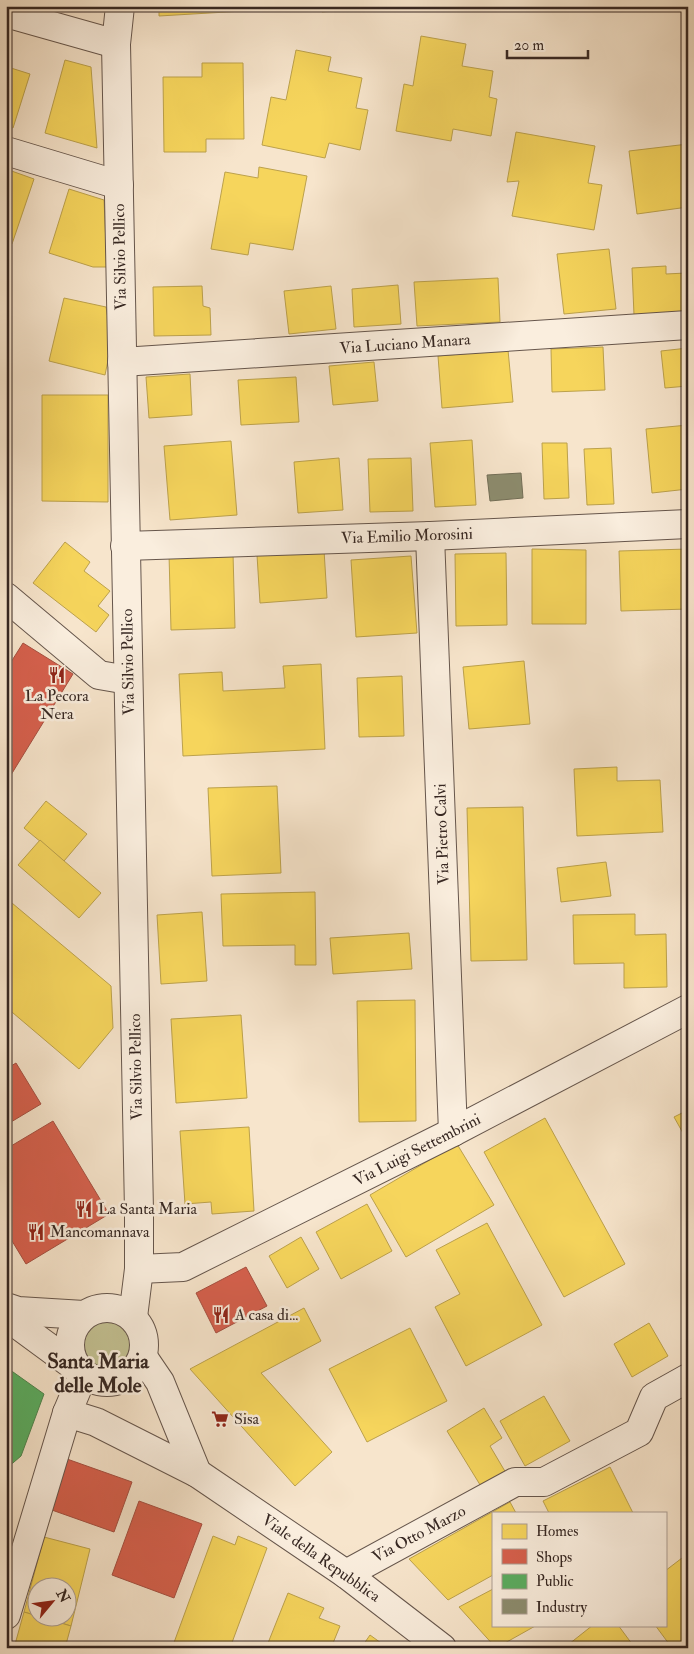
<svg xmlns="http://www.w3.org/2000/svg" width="694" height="1654" viewBox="0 0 694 1654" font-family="'IM FELL Double Pica',serif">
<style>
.green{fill:#c4c293;stroke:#7d745a}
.homes{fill:#f6d55c;stroke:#bca14b}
.shops{fill:#d6604d;stroke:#a64f40}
.public{fill:#5aae61;stroke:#4f864e}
.industry{fill:#8c8c6e;stroke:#726e57}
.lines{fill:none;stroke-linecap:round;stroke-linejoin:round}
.minor-casing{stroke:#66564c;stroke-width:30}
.minor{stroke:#faeede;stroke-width:28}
.labels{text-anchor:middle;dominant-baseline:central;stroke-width:5;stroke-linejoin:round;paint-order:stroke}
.street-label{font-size:16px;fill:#362722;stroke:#faeede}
.poi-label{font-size:16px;fill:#362722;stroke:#faeede;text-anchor:start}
.district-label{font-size:21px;font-weight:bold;fill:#362722;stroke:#faeede}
</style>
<rect width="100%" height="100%" fill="#f7e5cc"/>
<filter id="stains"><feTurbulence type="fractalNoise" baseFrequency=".004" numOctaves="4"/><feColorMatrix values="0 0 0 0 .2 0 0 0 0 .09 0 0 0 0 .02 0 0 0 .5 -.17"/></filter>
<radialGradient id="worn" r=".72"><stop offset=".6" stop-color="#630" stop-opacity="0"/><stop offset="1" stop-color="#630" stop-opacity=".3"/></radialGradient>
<circle class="green" cx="107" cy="1345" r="23"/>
<g class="homes">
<path d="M159,6H277V9L159,16Z"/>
<path d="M321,6H388L322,12Z"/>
<path d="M421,36L466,44L462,66L493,71L489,97L497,99L491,136L453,129L451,141L396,131L404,84L413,86Z"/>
<path d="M296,50L331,57L328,71L362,78L356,108L368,110L360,150L329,143L325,158L262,145L271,97L286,100Z"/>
<path d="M65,60L91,67L97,148L45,133Z"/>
<path d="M202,63H243L244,139H206V152H164L163,77H202Z"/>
<path d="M11,68L30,74L13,128L6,126V82Z"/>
<path d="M516,132L595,146L588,183L602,185L594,230L512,216L519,181L507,182Z"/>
<path d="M688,144V207L637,214L629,151Z"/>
<path d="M259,167L307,176L293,250L250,243L248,255L211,249L225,172L258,178Z"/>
<path d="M6,169L34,179L12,244L6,242Z"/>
<path d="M69,189L104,200L107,267H93L49,253Z"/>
<path d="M609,249L616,309L564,314L557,254Z"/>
<path d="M666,266V274L686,273L688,312L634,315L632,268Z"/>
<path d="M498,278L500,322L417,326L414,282Z"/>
<path d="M398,285L401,324L354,327L352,289Z"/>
<path d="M202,286L203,306L210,308L211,335L154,336L153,287Z"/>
<path d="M331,286L336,329L289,334L284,291Z"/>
<path d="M64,298L106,307L112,341L105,375L49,361Z"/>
<path d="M603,347L605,390L552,392L551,349Z"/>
<path d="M688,348V386L665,388L661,351Z"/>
<path d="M508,350L513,402L442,408L438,356Z"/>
<path d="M374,362L378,401L333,405L329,366Z"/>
<path d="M190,374L192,415L149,418L146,377Z"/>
<path d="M296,377L299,422L241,425L238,380Z"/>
<path d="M42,395H108V502L42,501Z"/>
<path d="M688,425V489L652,493L646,429Z"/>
<path d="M472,440L476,505L435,507L430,443Z"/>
<path d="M231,441L237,515L170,520L164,446Z"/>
<path d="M542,443H567L569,498L544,499Z"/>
<path d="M611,448L614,504L587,505L584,449Z"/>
<path d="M339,458L343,510L298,513L294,462Z"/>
<path d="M411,458L413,511L370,512L368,459Z"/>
<path d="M65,542L90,562L84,571L110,591L98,606L109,615L96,632L33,583Z"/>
<path d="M532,549L586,550V624H532Z"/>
<path d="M688,549V609L621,611L619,551Z"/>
<path d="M324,550L327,598L260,603L257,555Z"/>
<path d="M233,553L235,628L171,630L169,554Z"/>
<path d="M506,553L507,625L456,626L455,554Z"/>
<path d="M411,556L417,633L356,637L351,560Z"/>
<path d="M524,661L530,724L469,729L463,667Z"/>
<path d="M321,664L325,749L183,756L179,674L222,672L223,691L285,688L283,666Z"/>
<path d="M402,676L404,736L359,737L357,678Z"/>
<path d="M617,767V781L660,780L663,832L577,836L574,769Z"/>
<path d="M277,786L281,873L212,876L208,788Z"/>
<path d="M46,801L87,834L64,861L24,828Z"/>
<path d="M523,807L527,960L471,961L467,808Z"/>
<path d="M40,840L101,893L79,918L18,865Z"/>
<path d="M606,862L611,896L561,902L557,868Z"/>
<path d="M315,892L316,965H295V945L223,946L221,894Z"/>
<path d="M6,898L111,986L113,1028L79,1069L6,1007Z"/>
<path d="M202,912L207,981L161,984L157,915Z"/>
<path d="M635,914V935L666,934L667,987L624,988V963L574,964L573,915Z"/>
<path d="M409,933L412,969L333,974L330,938Z"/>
<path d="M415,1000L416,1121L359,1122L357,1001Z"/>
<path d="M241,1015L247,1098L176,1103L171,1019Z"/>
<path d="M688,1110V1142L674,1117Z"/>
<path d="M545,1118L625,1264L564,1297L484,1152Z"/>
<path d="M249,1127L254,1211L212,1214L211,1202L185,1204L180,1131Z"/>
<path d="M457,1144L494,1205L406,1257L370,1195Z"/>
<path d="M367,1204L392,1251L341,1279L316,1232Z"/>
<path d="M487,1223L542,1325L466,1366L435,1307L460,1294L436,1250Z"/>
<path d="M301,1237L319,1269L287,1288L269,1256Z"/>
<path d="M304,1308L321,1341L261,1373L332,1452L295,1486L190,1369Z"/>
<path d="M649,1323L668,1356L632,1377L614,1344Z"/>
<path d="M410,1328L447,1401L367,1442L329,1369Z"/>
<path d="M544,1396L570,1441L525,1466L500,1421Z"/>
<path d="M484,1408L502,1438L490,1446L506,1473L482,1488L447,1431Z"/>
<path d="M610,1467L633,1513H549L543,1501Z"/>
<path d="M510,1502L516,1513H493V1575L448,1600L409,1559Z"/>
<path d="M213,1536L235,1545L238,1536L267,1548L230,1648H172Z"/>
<path d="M44,1537L90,1549L71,1626L38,1616H68V1586H38V1616L24,1612Z"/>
<path d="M682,1558L688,1566V1648H672L655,1625H665V1571Z"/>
<path d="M493,1589V1625H537L496,1648L459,1607Z"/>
<path d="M288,1593L324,1608L319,1618L340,1626L331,1648H266Z"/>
<path d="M24,1612L71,1626L65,1648H14Z"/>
<path d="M593,1625H618L635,1648H564Z"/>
<path d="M370,1635L388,1648H361Z"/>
</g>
<g class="shops">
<path d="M23,643L73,674L6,783V670Z"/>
<path d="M16,1063L41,1104L6,1125V1069Z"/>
<path d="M53,1121L109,1214L26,1264L6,1231V1149Z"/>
<path d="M246,1267L267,1306L216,1333L196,1293Z"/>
<path d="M67,1459L132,1482L114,1532L49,1509Z"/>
<path d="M139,1501L202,1524L174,1598L112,1575Z"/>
</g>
<path class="public" d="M6,1367L44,1394L21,1456L7,1468L6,1471Z"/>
<path class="industry" d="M521,473L523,498L490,501L487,475Z"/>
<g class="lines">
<g class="minor-casing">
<g id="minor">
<path d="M120,6L116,44L139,1211V1269L133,1317"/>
<path d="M6,13L116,44"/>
<path d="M6,151L119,185"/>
<path d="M122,362L688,325"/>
<path d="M430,536L453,1132"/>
<path d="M125,546L430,536L688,524"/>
<path d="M6,597L99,675L128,680"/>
<path d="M139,1269L183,1267L453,1132L688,1009"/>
<path d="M6,1307L18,1311L84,1315"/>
<circle cx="107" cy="1345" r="37"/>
<path d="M6,1316L78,1369"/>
<path d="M143,1357L160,1382L197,1473"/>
<path d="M67,1413L96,1422L197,1473L346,1574L442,1648"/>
<path d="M346,1574L515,1482H544L639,1432L654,1397L688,1378"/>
<path d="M6,1615L67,1413L83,1375"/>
</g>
</g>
<use href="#minor" class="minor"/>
</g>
<defs>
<g id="restaurant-bare" transform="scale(1.35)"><path d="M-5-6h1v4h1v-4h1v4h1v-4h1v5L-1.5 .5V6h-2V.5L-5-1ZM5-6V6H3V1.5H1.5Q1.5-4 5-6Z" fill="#8f2418" stroke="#faeede" stroke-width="2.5" paint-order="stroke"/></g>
<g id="supermarket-bare" transform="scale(1.35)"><path d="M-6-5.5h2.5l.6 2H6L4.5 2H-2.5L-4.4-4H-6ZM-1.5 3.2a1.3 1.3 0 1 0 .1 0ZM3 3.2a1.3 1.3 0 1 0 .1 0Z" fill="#8f2418" stroke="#faeede" stroke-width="2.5" paint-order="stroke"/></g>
</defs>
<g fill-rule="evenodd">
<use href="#restaurant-bare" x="57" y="675"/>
<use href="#restaurant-bare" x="84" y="1209"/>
<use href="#restaurant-bare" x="36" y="1232"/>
<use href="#restaurant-bare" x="221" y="1315"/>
<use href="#supermarket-bare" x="220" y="1419"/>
</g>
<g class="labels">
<g class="street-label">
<text transform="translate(120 257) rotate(-91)">Via Silvio Pellico</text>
<text transform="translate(405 344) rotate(-4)">Via Luciano Manara</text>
<text transform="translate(407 536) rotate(-2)">Via Emilio Morosini</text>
<text transform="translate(128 662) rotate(-91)">Via Silvio Pellico</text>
<text transform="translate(442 834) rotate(-92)">Via Pietro Calvi</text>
<text transform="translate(136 1067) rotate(-91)">Via Silvio Pellico</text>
<text transform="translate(417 1150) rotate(-27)">Via Luigi Settembrini</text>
<text transform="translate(419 1534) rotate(-28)">Via Otto Marzo</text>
<text transform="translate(321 1558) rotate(35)">Viale della Repubblica</text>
</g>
<g class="poi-label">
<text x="57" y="696" text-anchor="middle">La Pecora<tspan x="57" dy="18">Nera</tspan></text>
<text x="98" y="1209">La Santa Maria</text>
<text x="50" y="1232">Mancomannava</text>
<text x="235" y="1315">A casa di...</text>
<text x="234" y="1419">Sisa</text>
</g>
<g class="district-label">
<text x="98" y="1361">Santa Maria<tspan x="98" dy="24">delle Mole</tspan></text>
</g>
</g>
<rect width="694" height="1654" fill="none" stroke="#f7e5cc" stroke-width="25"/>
<rect x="8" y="8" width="679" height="1639" fill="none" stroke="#362722" stroke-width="2.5"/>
<rect x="12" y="12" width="669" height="1629" fill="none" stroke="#362722"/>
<rect x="492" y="1512" width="175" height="115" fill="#faeede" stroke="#ac9e93"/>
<rect x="502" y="1524" width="25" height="15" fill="#f6d55c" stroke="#ac9e93"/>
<text x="536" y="1536" font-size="15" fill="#362722">Homes</text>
<rect x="502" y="1549" width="25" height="15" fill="#d6604d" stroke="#ac9e93"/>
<text x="536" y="1562" font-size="15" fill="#362722">Shops</text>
<rect x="502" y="1574" width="25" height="15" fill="#5aae61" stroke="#ac9e93"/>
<text x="536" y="1586" font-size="15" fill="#362722">Public</text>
<rect x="502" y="1599" width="25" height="15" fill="#8c8c6e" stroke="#ac9e93"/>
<text x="536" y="1612" font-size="15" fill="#362722">Industry</text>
<g transform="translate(52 1602) rotate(61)"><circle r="24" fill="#faeede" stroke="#ac9e93"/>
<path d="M0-4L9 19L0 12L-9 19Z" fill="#8f2418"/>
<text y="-8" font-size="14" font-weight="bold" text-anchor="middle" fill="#362722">N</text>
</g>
<path d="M507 50v8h81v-8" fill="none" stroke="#362722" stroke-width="2.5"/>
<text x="514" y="50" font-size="15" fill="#362722" stroke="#faeede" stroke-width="4" paint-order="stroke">20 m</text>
<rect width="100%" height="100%" filter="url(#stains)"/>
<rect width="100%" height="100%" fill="url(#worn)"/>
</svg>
